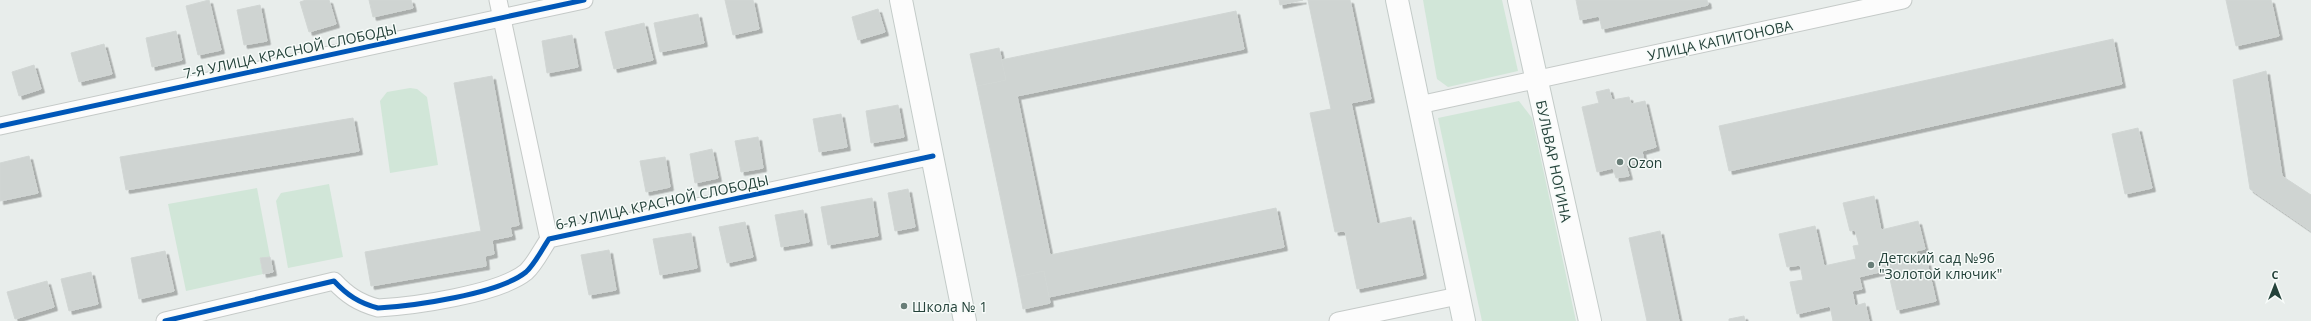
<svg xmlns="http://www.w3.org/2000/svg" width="2311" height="321" viewBox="0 0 2311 321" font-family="'Open Sans',sans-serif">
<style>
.green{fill:#d1e6d8}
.building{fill:#cfd4d2;stroke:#d1d6d4;filter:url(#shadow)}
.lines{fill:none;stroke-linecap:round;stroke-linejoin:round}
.street-casing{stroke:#c5cac8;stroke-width:19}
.secondary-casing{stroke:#c3cbc8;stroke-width:24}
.street{stroke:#fcfcfc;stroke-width:17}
.secondary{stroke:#fcfcfc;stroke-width:22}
.cycleway-casing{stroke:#f7fbf9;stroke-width:8}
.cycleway{stroke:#0057b8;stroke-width:5}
.poi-dot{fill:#697e78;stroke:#f7fbf9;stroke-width:1.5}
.labels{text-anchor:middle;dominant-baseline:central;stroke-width:3;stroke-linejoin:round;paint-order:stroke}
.street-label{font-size:14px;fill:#24423a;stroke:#f7fbf9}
.poi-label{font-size:14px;fill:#24423a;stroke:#f7fbf9;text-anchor:start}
</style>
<defs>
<filter id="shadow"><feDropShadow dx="3.5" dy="3.5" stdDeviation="0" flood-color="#0004"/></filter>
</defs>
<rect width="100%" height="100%" fill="#e8edeb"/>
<g class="green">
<path d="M1423,0H1502L1518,71L1448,87L1437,79Z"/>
<path d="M410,88L417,89L427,97L438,165L390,173L380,101L387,92Z"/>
<path d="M1519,101L1532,118L1576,321H1482L1438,118Z"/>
<path d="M329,184L343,257L288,268L276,201L281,193Z"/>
<path d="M257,188L270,257L260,259L263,274L186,291L168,204Z"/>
</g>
<g class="building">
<path d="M209,0L221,50L198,55L186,6Z"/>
<path d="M306,0H329L336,24L309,32L300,2Z"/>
<path d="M369,0H411L413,8L373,17Z"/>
<path d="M725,0H753L759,29L733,35Z"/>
<path d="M1279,0H1303L1280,5Z"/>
<path d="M1308,0H1350L1371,99L1351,103L1377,224L1411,217L1423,275L1357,289L1345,231L1335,232L1310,113L1331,109Z"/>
<path d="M1576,0H1707L1708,5L1602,29L1599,16L1580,20Z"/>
<path d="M2226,0H2271L2279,36L2236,46Z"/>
<path d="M260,5L267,41L244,45L237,10Z"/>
<path d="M878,9L885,32L858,40L852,17Z"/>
<path d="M1236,11L1244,49L1017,96L1050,255L1276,208L1284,247L1049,297L1044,271L1017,277L977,86L1006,80L1001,60Z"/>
<path d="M698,14L704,43L660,52L654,23Z"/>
<path d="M644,23L653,60L614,69L605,32Z"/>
<path d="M176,31L182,60L152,67L146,38Z"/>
<path d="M572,35L578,67L547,73L542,41Z"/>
<path d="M2113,39L2122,84L1729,171L1719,126Z"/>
<path d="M104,44L112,74L79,82L71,53Z"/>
<path d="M999,48L1006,80L977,86L970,54Z"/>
<path d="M34,65L41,89L19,96L12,72Z"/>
<path d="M2266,71L2282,176L2311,195V231L2250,189L2233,80Z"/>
<path d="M492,76L519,225L510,227L512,236L492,240L494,254L485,256L486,266L371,286L365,252L481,231L454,83Z"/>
<path d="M1609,89L1612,100L1629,97L1631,104L1645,101L1656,147L1642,151L1644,161L1626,165L1629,176L1616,178L1613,168L1597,172L1582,107L1599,103L1596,92Z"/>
<path d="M898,105L904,137L871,143L866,111Z"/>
<path d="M841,114L847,147L819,152L813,119Z"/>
<path d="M353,118L359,151L126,190L120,157Z"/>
<path d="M2138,128L2152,188L2125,194L2112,134Z"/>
<path d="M758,137L763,168L741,172L735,141Z"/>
<path d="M712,149L718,178L695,183L690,154Z"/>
<path d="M29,156L38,193L0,201V163Z"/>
<path d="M665,157L670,187L646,192L640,161Z"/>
<path d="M908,189L915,227L895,231L888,193Z"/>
<path d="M1874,196L1881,230L1918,221L1925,249L1916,251L1918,265L1927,262L1936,301L1897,310L1888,270L1859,277L1862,289L1852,291L1855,306L1865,303L1869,321H1833L1830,306L1797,314L1790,282L1803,280L1800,265L1787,267L1779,234L1815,226L1824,266L1856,259L1853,246L1859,245L1855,230L1850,231L1843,203Z"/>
<path d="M872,198L878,236L828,245L821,207Z"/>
<path d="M803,210L809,242L781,247L775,215Z"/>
<path d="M745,222L753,257L727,263L719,227Z"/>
<path d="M1660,231L1679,321H1647L1629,238Z"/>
<path d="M691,233L697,268L660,275L653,239Z"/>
<path d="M609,250L616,290L589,295L581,255Z"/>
<path d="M165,251L174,291L139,299L131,258Z"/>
<path d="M270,257L273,272L263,274L260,258Z"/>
<path d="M1044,271L1050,303L1023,309L1017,277Z"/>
<path d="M91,272L98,304L69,311L61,279Z"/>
<path d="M47,281L54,307L15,319L7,292Z"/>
<path d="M1744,316L1745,321H1729V319Z"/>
</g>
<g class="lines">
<g class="street-casing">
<g id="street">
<path d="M498,0L549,239"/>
<path d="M1419,105L1903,0"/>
<path d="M0,126L584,0"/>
<path d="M165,321L334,281C347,295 359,303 378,308C414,306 499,294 526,272C535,264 542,249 549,239L933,156"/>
<path d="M1338,321L1458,296"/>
</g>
</g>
<g class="secondary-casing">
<g id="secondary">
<path d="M901,0L965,321"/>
<path d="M1397,0L1464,321"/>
<path d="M1519,0L1590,321"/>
</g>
</g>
<use href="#street" class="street"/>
<use href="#secondary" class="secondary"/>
<g class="cycleway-casing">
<g id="cycleway">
<path d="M0,126L584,0"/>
<path d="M165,321L334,281C347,295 359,303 378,308C414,306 499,294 526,272C535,264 542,249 549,239L933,156"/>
</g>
</g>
<use href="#cycleway" class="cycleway"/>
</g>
<g class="poi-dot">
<circle cx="1620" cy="162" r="4"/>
<circle cx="1871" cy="265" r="4"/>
<circle cx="904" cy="306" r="4"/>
</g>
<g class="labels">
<g class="street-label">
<text transform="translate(1720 40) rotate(-12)">УЛИЦА КАПИТОНОВА</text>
<text transform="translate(290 51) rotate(-12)">7-Я УЛИЦА КРАСНОЙ СЛОБОДЫ</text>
<text transform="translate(1554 161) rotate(78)">БУЛЬВАР НОГИНА</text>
<text transform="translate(662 202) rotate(-12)">6-Я УЛИЦА КРАСНОЙ СЛОБОДЫ</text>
</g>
<g class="poi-label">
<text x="1628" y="162">Ozon</text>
<text x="1879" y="257">Детский сад №96<tspan x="1879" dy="16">"Золотой ключик"</tspan></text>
<text x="912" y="306">Школа № 1</text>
</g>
</g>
<g transform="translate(2275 285)" stroke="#f7fbf9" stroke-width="3" paint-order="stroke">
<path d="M0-3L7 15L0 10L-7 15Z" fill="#24423a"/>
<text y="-6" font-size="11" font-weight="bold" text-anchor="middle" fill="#24423a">С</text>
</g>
</svg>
